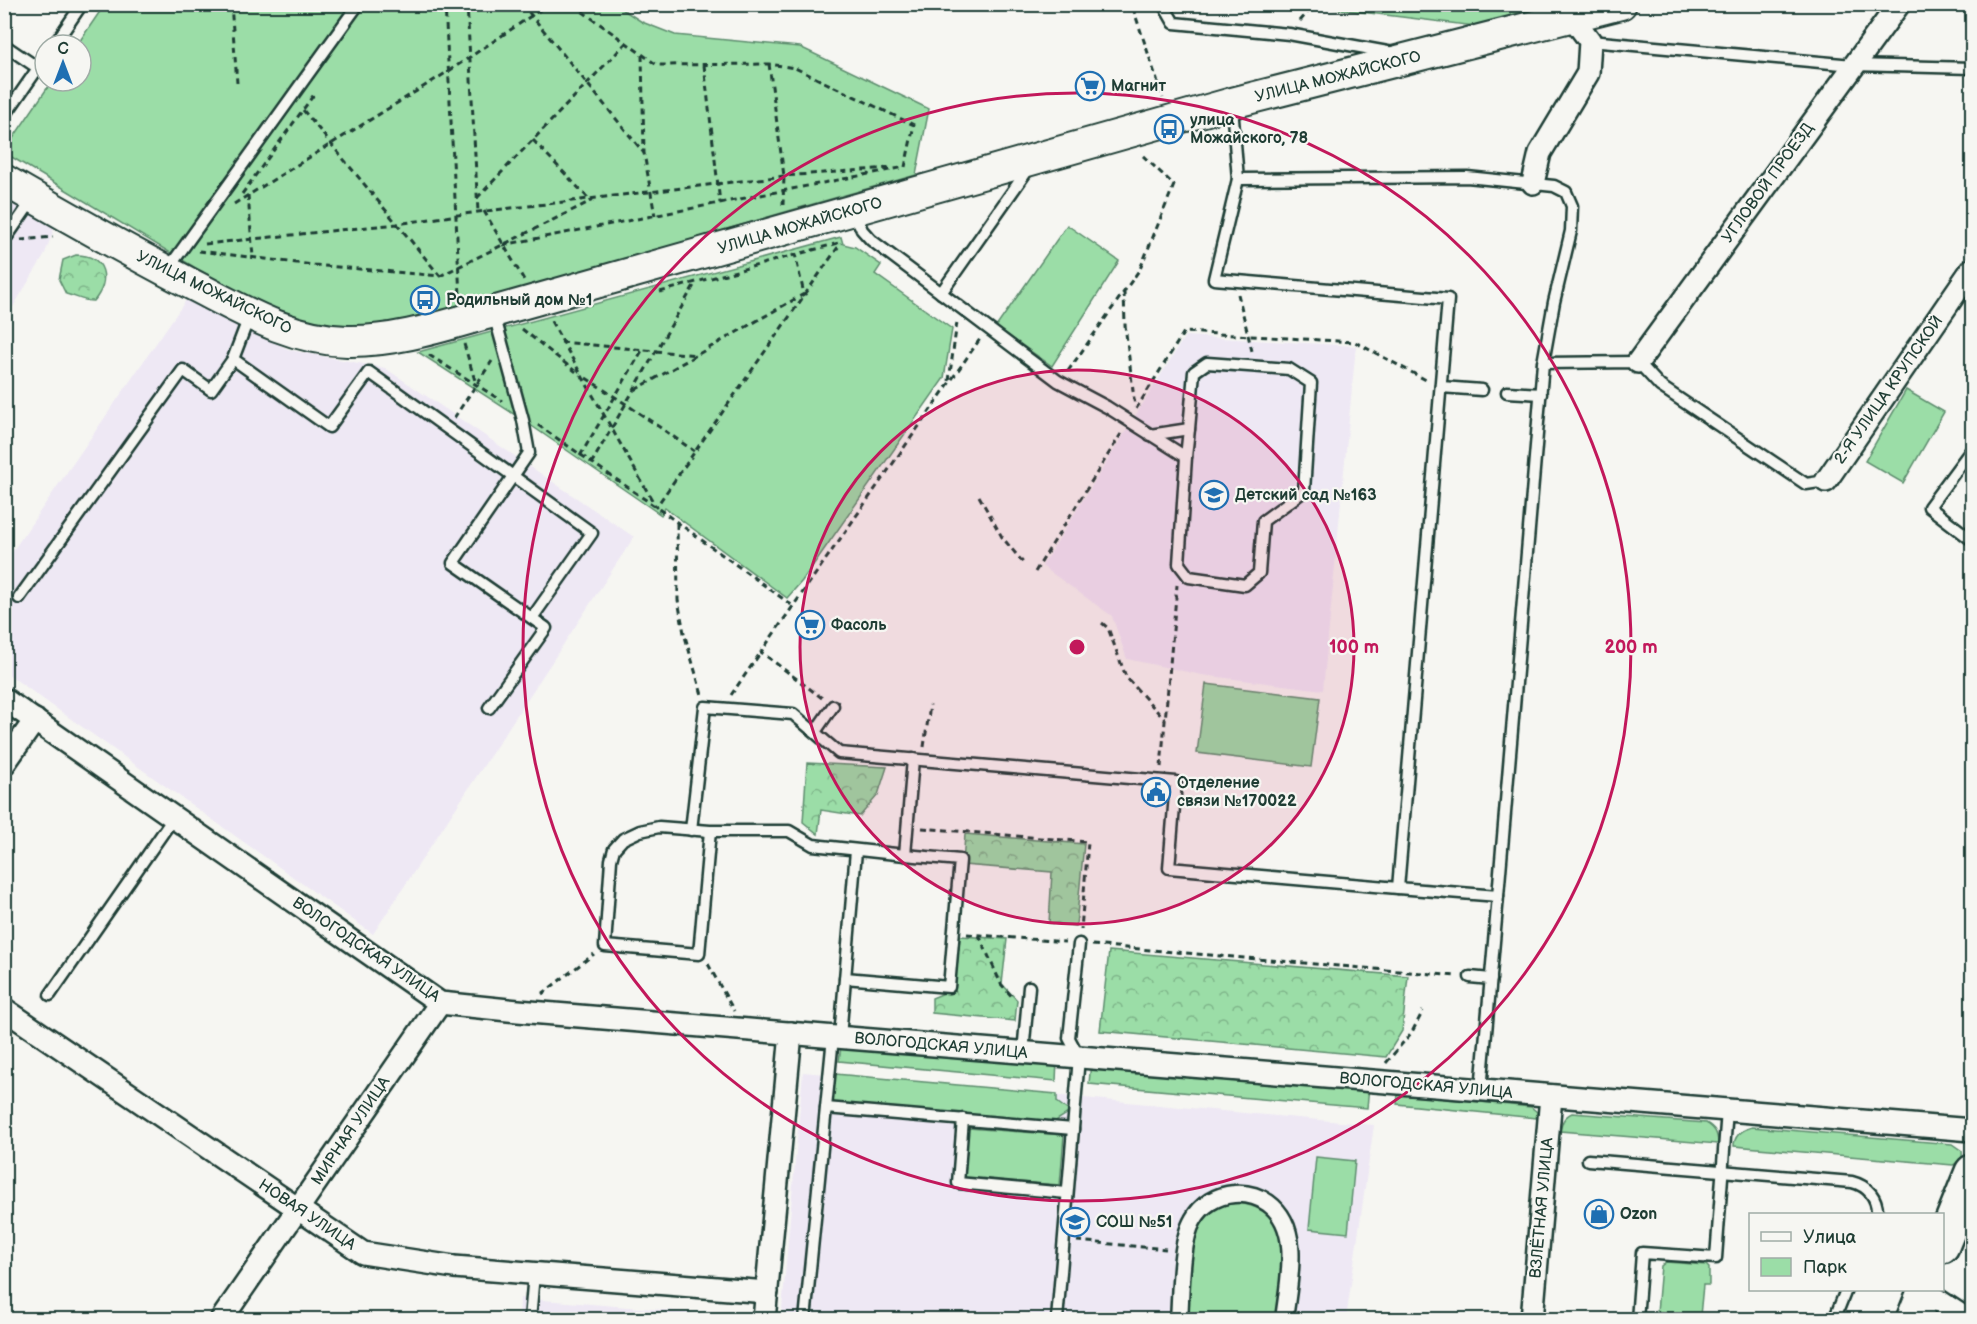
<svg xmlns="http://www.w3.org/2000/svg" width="1977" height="1324" viewBox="0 0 1977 1324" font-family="'Balsamiq Sans',sans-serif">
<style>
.built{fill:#eee8f4}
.green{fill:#9bdda7;stroke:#5d8d6e;stroke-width:1.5}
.forest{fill:url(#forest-crowns);stroke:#5d8d6e;stroke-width:1.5}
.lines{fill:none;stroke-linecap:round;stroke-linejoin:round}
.service-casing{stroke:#1f3d34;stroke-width:15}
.pedestrian-casing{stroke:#1f3d34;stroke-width:21}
.minor-casing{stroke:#1f3d34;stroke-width:26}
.secondary-casing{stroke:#1f3d34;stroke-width:34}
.primary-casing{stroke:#1f3d34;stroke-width:38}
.path{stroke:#1f3d34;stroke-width:3;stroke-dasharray:6 4.5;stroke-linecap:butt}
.service{stroke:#f6f6f2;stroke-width:10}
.pedestrian{stroke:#f6f6f2;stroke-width:16}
.minor{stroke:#f6f6f2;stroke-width:21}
.secondary{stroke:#f6f6f2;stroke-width:30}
.primary{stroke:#f6f6f2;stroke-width:33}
.ring{fill:none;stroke:#c2185b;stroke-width:3}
.labels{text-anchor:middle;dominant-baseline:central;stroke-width:4.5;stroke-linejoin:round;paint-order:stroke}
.street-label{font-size:16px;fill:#1f3d34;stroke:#f6f6f2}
.poi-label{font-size:16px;font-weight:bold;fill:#1f3d34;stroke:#f6f6f2;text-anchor:start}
.centre{fill:#c2185b;stroke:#f6f6f2;stroke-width:3}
.ring-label{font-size:18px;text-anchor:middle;font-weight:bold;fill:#c2185b;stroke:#f6f6f2;stroke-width:4.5;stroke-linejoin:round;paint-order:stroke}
</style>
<defs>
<pattern id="forest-crowns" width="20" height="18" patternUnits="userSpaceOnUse" patternTransform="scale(1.5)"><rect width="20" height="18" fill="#9bdda7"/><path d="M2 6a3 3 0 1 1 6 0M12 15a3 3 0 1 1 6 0" fill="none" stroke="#7eb489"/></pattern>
</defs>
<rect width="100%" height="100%" fill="#f6f6f2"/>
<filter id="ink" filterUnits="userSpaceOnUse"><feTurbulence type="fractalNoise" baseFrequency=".0167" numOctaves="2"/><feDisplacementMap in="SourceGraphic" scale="12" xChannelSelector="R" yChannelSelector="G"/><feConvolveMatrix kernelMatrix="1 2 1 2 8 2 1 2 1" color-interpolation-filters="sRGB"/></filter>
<g filter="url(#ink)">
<g class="built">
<path d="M5,189L58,218L44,256L5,320Z"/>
<path d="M186,300L290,350L385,368L634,537L373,934L5,672V562Z"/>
<path d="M1185,336L1356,346L1323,690L1202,675L1127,659L1112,616L1042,566Z"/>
<path d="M803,1072L1374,1125L1346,1319L781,1320Z"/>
<path d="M520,1298L735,1316L734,1320H519Z"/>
</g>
<g class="green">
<path d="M105,4L616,5L642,22L675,35L800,47L929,109L916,175L792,210L476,303L389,325L350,329L284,316L194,267L5,153V150L52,81H81V45H77Z"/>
<path d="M1304,5H1558L1475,26Z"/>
<path d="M1067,225L1119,261L1052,366L996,327Z"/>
<path d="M841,237L843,244L855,247L881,265L875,274L952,329L944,378L802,581L787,598L665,508L661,515L523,420L418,352Z"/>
<path d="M1906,390L1944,412L1903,483L1865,461Z"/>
<path d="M1206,684L1320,698L1311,767L1197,753Z"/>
<path d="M842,1039L1057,1059L1056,1081L839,1061Z"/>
<path d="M1091,1062L1369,1086L1367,1108L1089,1084Z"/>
<path d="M835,1074L1057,1094V1102L1070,1112L1054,1122L832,1103Z"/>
<path d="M1398,1094L1531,1107L1537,1112L1536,1118L1397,1104Z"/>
<path d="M1572,1113L1706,1123C1715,1128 1718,1134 1718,1144L1560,1131C1562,1123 1563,1117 1572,1113Z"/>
<path d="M1752,1127L1952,1144L1962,1151C1963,1158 1961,1162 1953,1165L1734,1146C1734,1135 1742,1130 1752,1127Z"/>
<path d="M968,1128L1064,1135L1060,1185L964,1178Z"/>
<path d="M1316,1157L1355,1161L1348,1233L1309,1229Z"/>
<path d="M1236,1203C1300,1208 1282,1276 1278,1319L1184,1320C1186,1302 1188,1285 1189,1268C1193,1232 1194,1209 1236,1203Z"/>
<path d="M1666,1262L1706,1265L1709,1268V1285H1703L1700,1316L1657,1312L1661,1266Z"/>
</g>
<g class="forest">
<path d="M76,255C106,255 111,280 94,301C85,302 75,296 66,294L59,280L63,260Z"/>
<path d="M807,763L887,767L878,795L860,816L821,810L818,834L803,822Z"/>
<path d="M965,834L1084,844L1076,926L1049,923L1052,872L963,865Z"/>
<path d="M960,936L1007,939L1002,984L1017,1000L1015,1021L932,1013V998L954,989Z"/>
<path d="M1109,951L1408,976L1402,1031L1386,1057L1100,1031Z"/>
</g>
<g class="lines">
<g class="service-casing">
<g id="service">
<path d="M1163,4L1174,23L1289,34L1393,53"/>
<path d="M1590,41L1853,65L1972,68"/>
<path d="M4,45L38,68"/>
<path d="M54,45L82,4"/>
<path d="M1232,107L1238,179L1214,279L1448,299L1398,888L1498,896L1481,1090"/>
<path d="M4,117L45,58"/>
<path d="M1238,179L1467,177L1554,186L1566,192L1572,206L1571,231L1554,302L1543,363L1638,362L1660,386L1806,484L1826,481"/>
<path d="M854,211L862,230L871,240L1058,381L1107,407L1186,457L1179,564L1189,577L1245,585L1259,573L1263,521L1304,491L1311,383L1289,369L1207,363L1194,372L1189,429L1150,435"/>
<path d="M4,241L33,199"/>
<path d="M168,269L357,6"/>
<path d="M941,293L1029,168"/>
<path d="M233,359L249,317"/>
<path d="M1441,387L1482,390"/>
<path d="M1507,392L1541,394"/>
<path d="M1972,449L1929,507L1972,540"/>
<path d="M1186,457L1189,429"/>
<path d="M19,598L183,370L211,390L233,359L329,427L369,372L592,533L532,618"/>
<path d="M489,708L546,628L453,563L529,453L523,420L494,314"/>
<path d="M815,732L833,706"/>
<path d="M691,830L705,707L793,714L839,753L1176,782L1169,868L1398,888"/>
<path d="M710,831L699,954L605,946L611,860L614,849L623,839L640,831L659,827L710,831H789L813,845L905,855L913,759"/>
<path d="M1498,896L1543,363"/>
<path d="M1470,977L1491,979"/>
<path d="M845,978L949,987L960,860L905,855"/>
<path d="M50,995L174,817"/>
<path d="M840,1037L856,851"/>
<path d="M1023,1053L1029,987"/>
<path d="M826,1108L1073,1129"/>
<path d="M963,1119L958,1183L1067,1193"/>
<path d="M1588,1160L1852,1182C1868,1186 1878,1198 1877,1214"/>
<path d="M530,1320L534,1273"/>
<path d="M805,1320L833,1037"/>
<path d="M1057,1320L1079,1057L1069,1038L1079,944"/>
<path d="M1637,1320L1642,1253L1716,1258L1727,1110"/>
<path d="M1834,1320L1846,1290"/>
</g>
</g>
<g class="pedestrian-casing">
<path id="pedestrian" d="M1179,1320C1181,1293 1180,1242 1193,1220C1201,1205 1217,1195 1234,1194C1246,1193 1258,1196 1268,1203C1303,1228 1288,1283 1284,1320"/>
</g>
<g class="minor-casing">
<g id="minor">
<path d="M1533,183L1540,153L1588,73L1590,41L1572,17"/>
<path d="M1638,362L1899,4"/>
<path d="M1826,481L1972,269"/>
<path d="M4,699L440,1003L518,1011L1972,1130"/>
<path d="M4,764L35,720"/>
<path d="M4,1009L363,1253L454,1267L767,1292"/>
<path d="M1924,1291L1968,1320"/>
<path d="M221,1320L440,1003"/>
<path d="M764,1320L791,1033"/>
<path d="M1532,1320L1551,1096"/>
</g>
</g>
<g class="secondary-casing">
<path id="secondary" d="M4,180C66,216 128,251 191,284C242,310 288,339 347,341C397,342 446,325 493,312L1232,103L1621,4"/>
</g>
<g class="primary-casing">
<g id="primary">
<path d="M1942,1246L1972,1172"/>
<path d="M1913,1320L1925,1290"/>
</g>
</g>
<g class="path">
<path d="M231,4L237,83"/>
<path d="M445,4L460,296"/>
<path d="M467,4L478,212"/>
<path d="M522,4L644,153"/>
<path d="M1066,4L1133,8L1149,4"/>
<path d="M1133,8L1163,98"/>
<path d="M1300,21L1315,4"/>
<path d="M642,55L644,153L655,216"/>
<path d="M769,64L784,176L783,205"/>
<path d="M704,65L720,203"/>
<path d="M303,110L440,276"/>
<path d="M533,140L589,199"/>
<path d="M242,194L315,93"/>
<path d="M248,195L253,257"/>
<path d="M477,198L626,43"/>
<path d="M234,204L449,71L549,4"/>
<path d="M484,211L524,280"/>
<path d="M21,240L53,237"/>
<path d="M205,244L397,224L478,212L784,176L890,168"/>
<path d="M503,245L905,167L914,125L795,68L769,64L657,65L572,4"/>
<path d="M199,251L314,265L440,276L593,200"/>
<path d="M660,292L842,242"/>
<path d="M1124,292L1125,325L1135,407"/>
<path d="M1238,294L1252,351"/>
<path d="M551,321L656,507L841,243"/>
<path d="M522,329L580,375"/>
<path d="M561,342L697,355"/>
<path d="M464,344L476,384"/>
<path d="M429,355L502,401"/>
<path d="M1068,371L1140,269L1174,185L1141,154"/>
<path d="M586,378L626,404L694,451"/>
<path d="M949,381L957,322"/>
<path d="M635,390L804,294L795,254"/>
<path d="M1136,409L1184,332L1355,342L1426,380"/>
<path d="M454,418L492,361"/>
<path d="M538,425L656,507L793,606"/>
<path d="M580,456L643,349"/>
<path d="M591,464L696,282"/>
<path d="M979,496L1002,537L1025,565"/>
<path d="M677,523L678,600L684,633L702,695"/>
<path d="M1035,572L1121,434"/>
<path d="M1102,623L1108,628L1126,677L1165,720"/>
<path d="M731,695L761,652"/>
<path d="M822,698L761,652L980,339"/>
<path d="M924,747L930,705"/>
<path d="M1161,767L1177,585"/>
<path d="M922,828L1088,842L1081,930"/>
<path d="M967,934L1065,942"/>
<path d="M979,935L1001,984L1014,999"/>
<path d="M1092,945L1457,976"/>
<path d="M708,964L734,1011"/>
<path d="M542,994L594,954"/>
<path d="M1386,1063L1412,1032L1423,1011"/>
<path d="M1077,1241L1166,1249"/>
</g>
<use href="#service" class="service"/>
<use href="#pedestrian" class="pedestrian"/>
<use href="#minor" class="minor"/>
<use href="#secondary" class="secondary"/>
<use href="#primary" class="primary"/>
</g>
</g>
<circle cx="1077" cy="647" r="277" fill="#c2185b" fill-opacity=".12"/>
<g class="ring">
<circle cx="1077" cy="647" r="277"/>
<circle cx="1077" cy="647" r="554"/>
</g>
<defs>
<g id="supermarket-ring" transform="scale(1.5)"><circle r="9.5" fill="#f6f6f2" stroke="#1f6fb2" stroke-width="1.5"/><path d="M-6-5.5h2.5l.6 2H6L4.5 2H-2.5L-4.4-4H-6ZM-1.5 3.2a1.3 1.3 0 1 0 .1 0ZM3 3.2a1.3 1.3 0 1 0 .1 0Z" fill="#1f6fb2"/></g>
<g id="bus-ring" transform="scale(1.5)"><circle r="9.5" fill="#f6f6f2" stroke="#1f6fb2" stroke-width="1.5"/><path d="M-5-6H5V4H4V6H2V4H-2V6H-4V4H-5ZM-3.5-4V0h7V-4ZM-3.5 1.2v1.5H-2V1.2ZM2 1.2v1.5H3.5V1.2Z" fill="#1f6fb2"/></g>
<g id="school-ring" transform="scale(1.5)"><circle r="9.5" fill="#f6f6f2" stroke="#1f6fb2" stroke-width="1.5"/><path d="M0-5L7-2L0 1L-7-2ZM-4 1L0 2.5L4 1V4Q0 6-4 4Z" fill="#1f6fb2"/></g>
<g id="civic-ring" transform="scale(1.5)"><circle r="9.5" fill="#f6f6f2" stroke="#1f6fb2" stroke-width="1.5"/><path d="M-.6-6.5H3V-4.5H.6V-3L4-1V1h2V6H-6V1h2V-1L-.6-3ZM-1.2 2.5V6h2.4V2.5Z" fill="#1f6fb2"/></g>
<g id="shop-ring" transform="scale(1.5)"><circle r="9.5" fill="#f6f6f2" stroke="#1f6fb2" stroke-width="1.5"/><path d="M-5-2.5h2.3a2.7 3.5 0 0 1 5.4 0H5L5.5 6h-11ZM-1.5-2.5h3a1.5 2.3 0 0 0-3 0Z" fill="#1f6fb2"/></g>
</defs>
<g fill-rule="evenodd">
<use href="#supermarket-ring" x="1090" y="86"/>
<use href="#bus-ring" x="1169" y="129"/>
<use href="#bus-ring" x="425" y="300"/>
<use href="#school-ring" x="1214" y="495"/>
<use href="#supermarket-ring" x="810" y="625"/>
<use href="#civic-ring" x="1156" y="792"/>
<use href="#shop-ring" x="1599" y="1214"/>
<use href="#school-ring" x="1075" y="1222"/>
</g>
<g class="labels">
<g class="street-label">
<text transform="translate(1338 77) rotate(-14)">УЛИЦА МОЖАЙСКОГО</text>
<text transform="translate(1768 183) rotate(-54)">УГЛОВОЙ ПРОЕЗД</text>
<text transform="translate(800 226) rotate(-16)">УЛИЦА МОЖАЙСКОГО</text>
<text transform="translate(214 293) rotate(26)">УЛИЦА МОЖАЙСКОГО</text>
<text transform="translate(1889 390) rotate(-55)">2-Я УЛИЦА КРУПСКОЙ</text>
<text transform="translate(366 950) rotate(34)">ВОЛОГОДСКАЯ УЛИЦА</text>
<text transform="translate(941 1046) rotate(5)">ВОЛОГОДСКАЯ УЛИЦА</text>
<text transform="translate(1426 1086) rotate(5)">ВОЛОГОДСКАЯ УЛИЦА</text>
<text transform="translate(351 1131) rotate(-56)">МИРНАЯ УЛИЦА</text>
<text transform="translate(1542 1208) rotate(-85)">ВЗЛЁТНАЯ УЛИЦА</text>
<text transform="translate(307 1215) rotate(34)">НОВАЯ УЛИЦА</text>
</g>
<g class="poi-label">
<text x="1111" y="86">Магнит</text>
<text x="1190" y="120">улица<tspan x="1190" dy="18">Можайского, 78</tspan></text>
<text x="446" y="300">Родильный дом №1</text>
<text x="1235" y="495">Детский сад №163</text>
<text x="831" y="625">Фасоль</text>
<text x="1177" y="783">Отделение<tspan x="1177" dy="18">связи №170022</tspan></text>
<text x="1620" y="1214">Ozon</text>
<text x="1096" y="1222">СОШ №51</text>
</g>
</g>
<circle cx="1077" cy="647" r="9" class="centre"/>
<g class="ring-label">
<text x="1354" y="653">100 m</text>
<text x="1631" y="653">200 m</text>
</g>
<rect width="1977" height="1324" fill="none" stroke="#f6f6f2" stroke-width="24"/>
<rect x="12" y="12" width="1953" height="1300" fill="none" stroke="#1f3d34" stroke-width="2" filter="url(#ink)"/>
<rect x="1749" y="1213" width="195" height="78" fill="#f6f6f2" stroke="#a0aca6" stroke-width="1.5"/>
<rect x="1761" y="1232" width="30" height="9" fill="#f6f6f2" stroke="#a0aca6" stroke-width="1.5"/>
<text x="1803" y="1243" font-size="18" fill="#1f3d34">Улица</text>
<rect x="1761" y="1258" width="30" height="18" fill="#9bdda7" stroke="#a0aca6" stroke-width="1.5"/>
<text x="1803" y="1273" font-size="18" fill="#1f3d34">Парк</text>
<g transform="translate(63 63)"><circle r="28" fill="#f6f6f2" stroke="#a0aca6" stroke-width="1.5"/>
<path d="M0-4.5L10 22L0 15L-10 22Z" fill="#1f6fb2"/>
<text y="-9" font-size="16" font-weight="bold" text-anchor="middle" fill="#1f3d34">С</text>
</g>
</svg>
